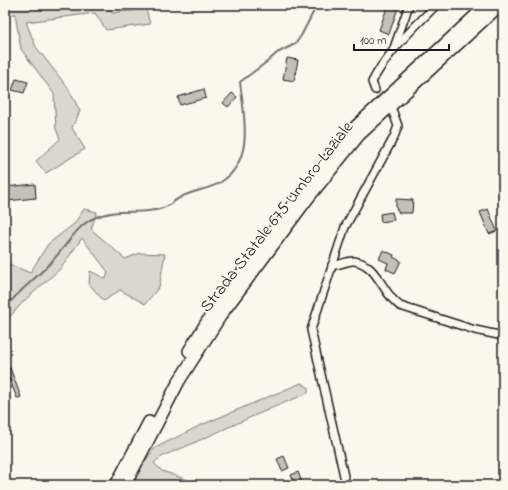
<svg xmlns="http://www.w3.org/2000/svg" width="508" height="490" viewBox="0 0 508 490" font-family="'Indie Flower',sans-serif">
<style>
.green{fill:#dad7ce;stroke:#7b7a75}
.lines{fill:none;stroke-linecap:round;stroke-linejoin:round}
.stream{stroke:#74726e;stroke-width:2}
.building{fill:#c3c0b8;stroke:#1c1c1c}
.minor-tunnel{stroke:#dad6cd;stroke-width:7;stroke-dasharray:7 3.5;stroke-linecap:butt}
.minor-casing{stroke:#1c1c1c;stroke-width:10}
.trunk-casing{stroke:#1c1c1c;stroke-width:14}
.minor{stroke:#fbf7ec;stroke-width:7}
.trunk{stroke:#fbf7ec;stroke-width:11}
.labels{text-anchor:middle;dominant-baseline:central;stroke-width:4;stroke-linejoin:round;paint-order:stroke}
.street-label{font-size:17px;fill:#1c1c1c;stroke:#fbf7ec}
</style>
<rect width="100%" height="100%" fill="#fbf7ec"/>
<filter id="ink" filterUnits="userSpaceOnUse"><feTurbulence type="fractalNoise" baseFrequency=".025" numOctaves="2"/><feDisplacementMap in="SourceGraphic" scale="8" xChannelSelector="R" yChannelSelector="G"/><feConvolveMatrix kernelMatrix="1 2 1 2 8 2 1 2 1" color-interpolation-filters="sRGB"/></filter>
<g filter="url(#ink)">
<g class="green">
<path d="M5,5H108L112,13L146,9L150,24L106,30L95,13L26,22L36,47L68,88L80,111L72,128L85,149L46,173L36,161L60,139L56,129L54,94L21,49L15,14L5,15Z"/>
<path d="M84,209L97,212L91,229L125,259L140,253L165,254L159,287L145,304L120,290L104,301L89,284L90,271L106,279L108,272L82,238L61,268L24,301L5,322V266L9,264L30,273L48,244L74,224Z"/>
<path d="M301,383L308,387V393C268,409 229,427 189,445C177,451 164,453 154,463L162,471L202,485H131L141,466L155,448L199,426Z"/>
</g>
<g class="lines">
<path class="stream" d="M5,308C19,290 37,278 52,261C66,247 76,226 94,218C117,207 141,216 163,208C169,206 175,200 181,197C193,190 209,190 221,182C255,160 244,116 240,82L268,61L277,53L295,44L301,36L317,5"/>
</g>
<g class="building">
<path d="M388,5L398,8L389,34L379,30Z"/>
<path d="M287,58L298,60L294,81L283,79Z"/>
<path d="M16,79L28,82L24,93L12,90Z"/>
<path d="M204,89L206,98L180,105L178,97Z"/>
<path d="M232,93L237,97L228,107L223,103Z"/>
<path d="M35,184L36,198L7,201L5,187Z"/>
<path d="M396,199L413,200L412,213H399L396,208Z"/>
<path d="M488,209L497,231L489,234L480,212Z"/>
<path d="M392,212L394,220L381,222L380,214Z"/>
<path d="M383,250L394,255L393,257L401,261L395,273L386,269L388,263L379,259Z"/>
<path d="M10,368L21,397L17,398L9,378L5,379V370Z"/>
<path d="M284,456L289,468L282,471L277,459Z"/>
<path d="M298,472L303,485H295L291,475Z"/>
</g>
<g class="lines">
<path class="minor-tunnel" d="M375,90L387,104"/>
<g class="minor-casing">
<g id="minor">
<path d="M394,48L409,5"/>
<path d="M375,90L372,82C387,52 413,29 436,5"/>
<path d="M332,265C340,266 347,260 354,261C378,264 382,294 400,306L475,330L503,336"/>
<path d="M346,485L311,330L345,227L394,137L398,126L393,112"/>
</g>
</g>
<g class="trunk-casing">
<g id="trunk">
<path d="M189,351L215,309L298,198L351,131L487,5"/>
<path d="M116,485L149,422"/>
<path d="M125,485L179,381L223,312L308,198L359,135L500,5"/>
</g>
</g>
<use href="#minor" class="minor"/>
<use href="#trunk" class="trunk"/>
</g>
</g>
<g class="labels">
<g class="street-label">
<text transform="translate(277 217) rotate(-52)">Strada Statale 675 Umbro-Laziale</text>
</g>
</g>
<rect width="508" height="490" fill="none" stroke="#fbf7ec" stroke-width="20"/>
<rect x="10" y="10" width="488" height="470" fill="none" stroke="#1c1c1c" stroke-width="1.5" filter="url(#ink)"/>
<path d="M354 44v6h95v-6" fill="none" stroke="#1c1c1c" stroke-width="2"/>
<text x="360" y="44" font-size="12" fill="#1c1c1c" stroke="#fbf7ec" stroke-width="3" paint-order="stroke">100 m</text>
</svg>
